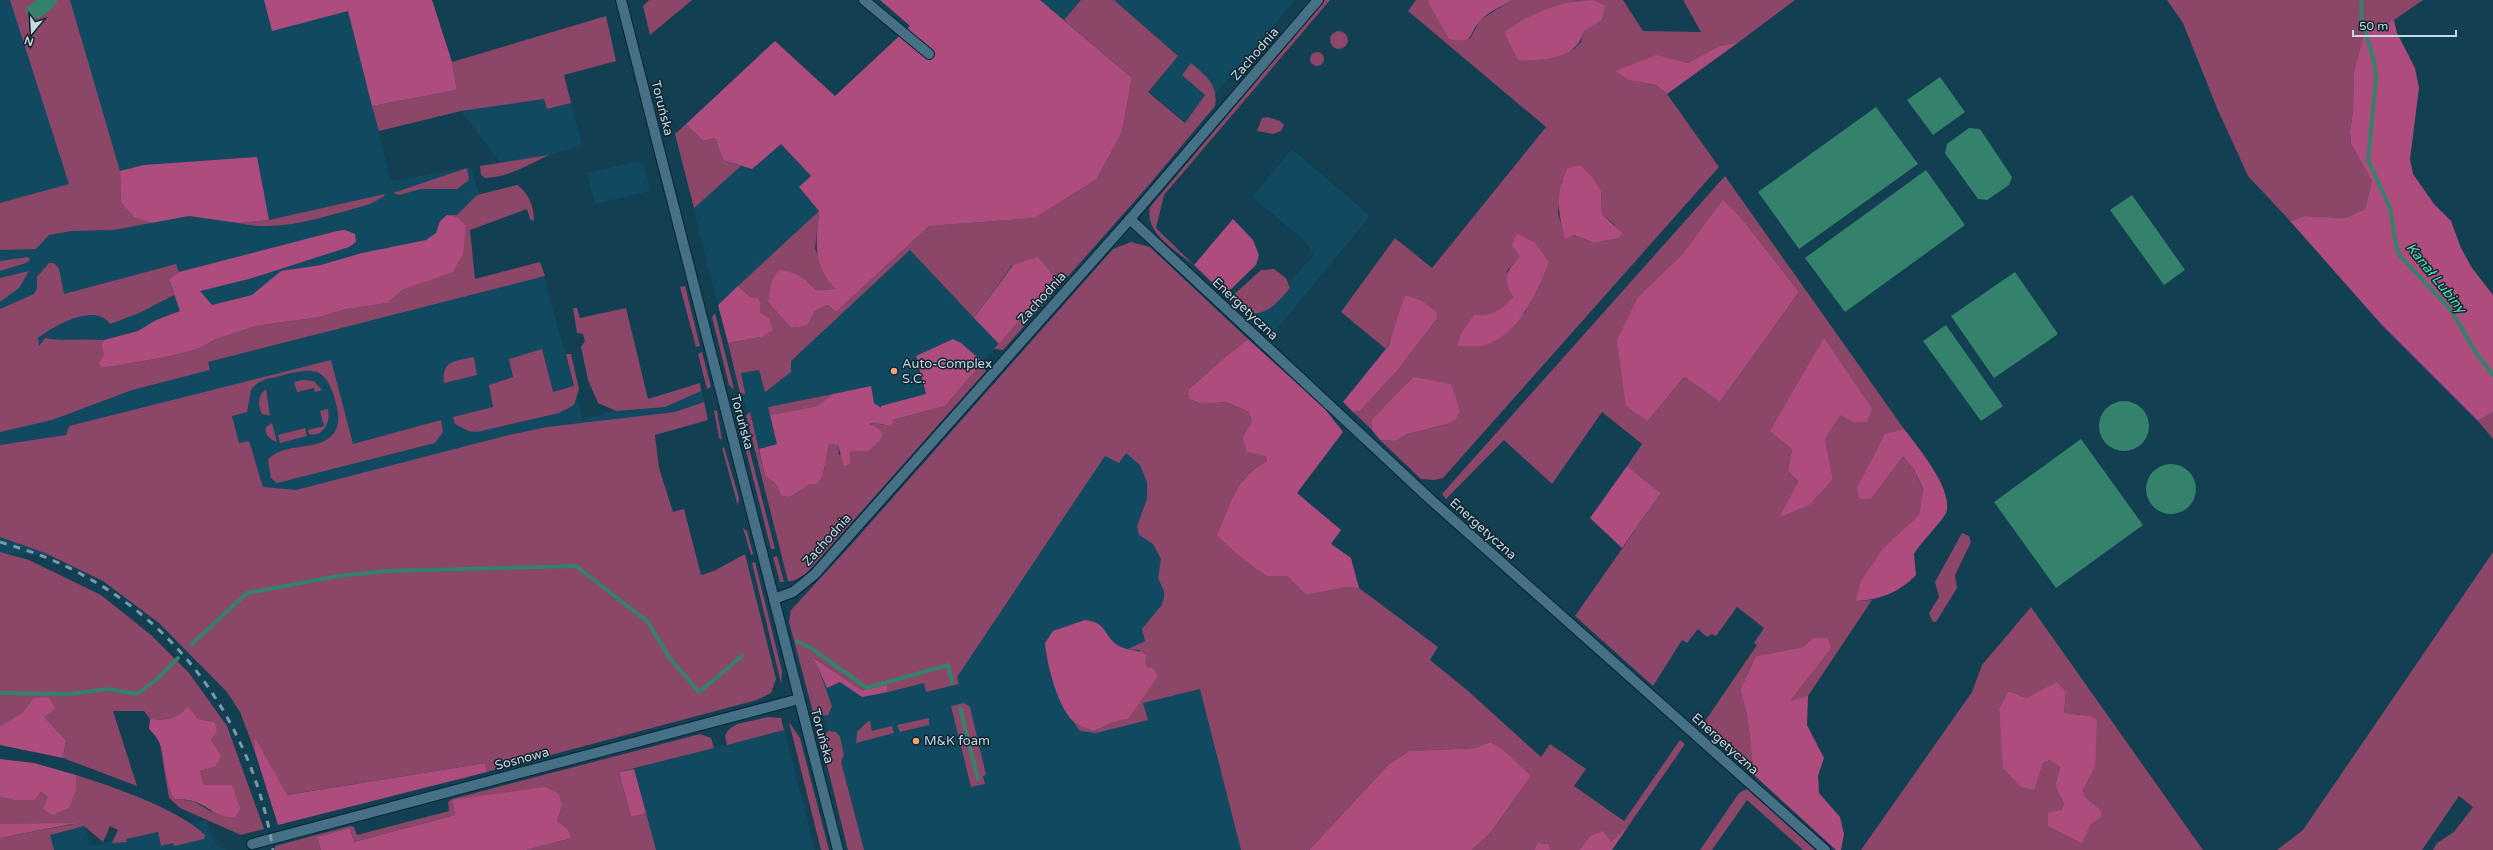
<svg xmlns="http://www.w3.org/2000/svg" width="2493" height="850" viewBox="0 0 2493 850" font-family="'Varela Round',sans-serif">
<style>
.built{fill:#114961}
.green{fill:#8c4668;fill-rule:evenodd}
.forest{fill:#af4c7e}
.water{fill:#34826b}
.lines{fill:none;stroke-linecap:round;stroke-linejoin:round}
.stream{stroke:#34826b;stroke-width:4}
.minor-casing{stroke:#032433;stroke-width:12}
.minor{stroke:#457086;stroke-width:10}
.rail{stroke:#7a99a9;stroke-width:3;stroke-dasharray:7 7;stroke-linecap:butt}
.poi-dot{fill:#efa376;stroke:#11232c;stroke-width:1.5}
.labels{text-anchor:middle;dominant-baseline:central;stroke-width:3;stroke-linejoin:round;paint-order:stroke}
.street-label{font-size:13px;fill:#c3d9e6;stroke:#11232c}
.poi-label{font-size:13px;fill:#c3d9e6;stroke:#11232c;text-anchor:start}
.water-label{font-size:14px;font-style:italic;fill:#51e3bb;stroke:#11232c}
</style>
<rect width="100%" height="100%" fill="#123f52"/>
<g class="built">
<path d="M0,0H404L425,68L452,62L461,111L544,99L547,109L571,103L582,146L549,155L501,164L461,111L379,131L390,181L471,167L484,211L527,209L470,230L475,279L540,262L583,420L700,383L708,420L654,435L87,558L0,553Z"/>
<path d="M1040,0H1295L1189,125Z"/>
<path d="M686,124L703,141L781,144L811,176L799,187L819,211L718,305L675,134Z"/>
<path d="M1292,149L1370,216L1271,336L1240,308L1268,306L1314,255L1304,240L1252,197Z"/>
<path d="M638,161L644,165L650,191L595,204L587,173Z"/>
<path d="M989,171L1081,249L951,399L757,449L737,374L778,365Z"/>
<path d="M1135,409L1252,850H858L807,651Z"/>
<path d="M784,729L815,850H526L647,819L634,769Z"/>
<path d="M206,820L216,845L226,850H0L84,823L90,846Z"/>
</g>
<g class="green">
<path d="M10,0H70L120,171L121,203L134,217L151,223L113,230L72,231L49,235L36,249L0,250V203L69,184Z"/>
<path d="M649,0H692L650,35L643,6Z"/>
<path d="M1081,0H1114L1178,56L1148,92L1185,123L1205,95L1182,75L1191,63C1205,75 1219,85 1215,106L1148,186L1003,350L994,349L1055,278L1012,265L974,318L910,250L791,361V372L765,392L759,370L741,373L745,394L740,393L728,343L761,337L763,317L760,313L761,303L758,298L750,297L738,286L819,211L815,249L836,289L816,290L808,281L768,302L791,328L807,326L815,311L828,305L836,312L929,226L1035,218L1097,179L1122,132L1132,78L1064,20Z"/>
<path d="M1325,0H1330L1164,195L1156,228L1194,265C1176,251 1144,233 1150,207Z"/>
<path d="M1416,0H1427L1470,39L1480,20L1512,0H1588L1575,1L1573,50L1581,42L1583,32L1602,20L1606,6L1594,0H1623L1643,31L1701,32L1683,0H1795L1739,42L1719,46L1688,63C1656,56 1648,48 1628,80L1656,85L1667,94L1719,167L1443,478L1434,480L1421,479L1380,440L1395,441L1408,434L1447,424L1416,379L1413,377L1372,419V430L1353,412L1360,411L1397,371L1437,319L1405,295L1395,332L1386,349L1341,312L1395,238L1432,268L1546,127L1408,11ZM1562,180L1601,191L1602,214L1614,224L1619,238L1594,243L1574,235L1565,238L1558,213ZM1519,256L1549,262L1525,313L1488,316L1498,311L1513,297L1507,271Z"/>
<path d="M2167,0H2423L2394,20L2364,32L2354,72L2353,110L2350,131L2351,144L2372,181L2365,209L2345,218L2304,216L2290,221L2248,176L2217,108L2183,23Z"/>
<path d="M606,16L616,61L564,75L571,103L547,109L544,99L461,111L379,131L372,106L457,90L452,62Z"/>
<circle cx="1339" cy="40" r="9"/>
<circle cx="1317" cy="59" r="7"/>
<path d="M1268,117L1280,121L1284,125L1281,131L1273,134L1257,131L1262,118Z"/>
<path d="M686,124L703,141L715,138L723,160L741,166L694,208L675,134Z"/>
<path d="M549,155C528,165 509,177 485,178L481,175L480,166Z"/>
<path d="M467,168L469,180L457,189H421L399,195L393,193Z"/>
<path d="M1725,176L1904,429L1885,435L1871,499L1903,457L1914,469L1923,490L1919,515L1885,546L1856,601L1872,600L1808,696L1789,702L1831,649L1813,638L1803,647L1756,656L1740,690L1747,715L1754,775L1701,727L1757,645L1754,643L1764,628L1737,607L1716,636L1712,634L1707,637L1698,629L1687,643L1682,640L1653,686L1575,616L1661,493L1627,466L1642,444L1602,412L1552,484L1504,440L1446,499L1442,494ZM1723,201L1743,220L1799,292L1720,402L1684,377L1648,421L1638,297L1683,253ZM1824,339L1853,422L1840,414L1825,439L1833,479L1781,517L1798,481L1788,471L1792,449Z"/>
<path d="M517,185C529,193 534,207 534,221L530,219L527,209L470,230L475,279L540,262L545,276L208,362L210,370L132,390L52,420L0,432V309L34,294L37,288V277L49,263H54L59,269L64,294L176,264L179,272L169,281L174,295L139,313L110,324C95,302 54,326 38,338L39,346L45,338C65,342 84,338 104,340L101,345L104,355L102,368L167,357L198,349L214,340L255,326L320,317L346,309L388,303L402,290L453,271L457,217L447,215H457L477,195Z"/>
<path d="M385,194L383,197L370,204C327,216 281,233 238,223L269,220Z"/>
<path d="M1131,242L1150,247L1248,339L1225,357L1189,389V399L1202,404L1226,402L1249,412L1252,422L1242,437L1247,451L1265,456L1267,461C1237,474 1229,507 1218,535L1266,576H1287L1306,595L1346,587L1359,588L1438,647L1430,660L1467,690L1541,757L1550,744L1586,769L1574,786L1624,821L1680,740L1685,744L1629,825L1611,842L1606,838L1590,836L1579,850H1550L1549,844L1537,843L1534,850H1472L1491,832L1531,776C1517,765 1505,748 1490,742L1475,748L1409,751L1389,764L1309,850H1241L1200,689L1143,703L1148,720L1096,733L1080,731L1073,721L1092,731C1121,724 1140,699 1158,676L1153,668H1148L1139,650L1128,649L1145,641L1142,629L1161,606L1164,598V591L1158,578L1161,559L1153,544L1139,535L1137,526L1147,499V482L1140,465L1126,453L1119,463L1105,456L957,677L959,684L926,692L924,683L888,692L887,685L861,690L814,657L832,706L828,715L819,716L813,712L789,622L791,610L850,546L1113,249Z"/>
<path d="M28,257L30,260L26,263L0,271V261Z"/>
<path d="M1274,269L1286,278L1290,288C1279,301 1266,318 1246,312C1241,311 1234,302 1229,299L1261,270Z"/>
<path d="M29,271L19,288L0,302V278Z"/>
<path d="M685,286L700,346L696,347L680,287Z"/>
<path d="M573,308H577L580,318L626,308L648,399L700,383L701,391L665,407L616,411L598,403L588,380L581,347L585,341L583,334L577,333Z"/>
<path d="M715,313L734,389V390L729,385L712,317Z"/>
<path d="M542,349L553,392L574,386L566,354H571L579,389L574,405L559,413L477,432L468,431L455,424L453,417L493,407L489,385L513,377L509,359Z"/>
<path d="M702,352L711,387L707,389L698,354Z"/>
<path d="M474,357L477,375L444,383C441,360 456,361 474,357Z"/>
<path d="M331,360L353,444L441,420L443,432L435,443L277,483L271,478L268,460C284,440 323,454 336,430C340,421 338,412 336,403C326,366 314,367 280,376C269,378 258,380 251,390L247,412L232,416L239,443L249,441L263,487L296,490L509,435L547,427L675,412L704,402L708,420L655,435L659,468L673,512L684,509L701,575L714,571L745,554L776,679L771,693L757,700L487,772L485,763L286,795L255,740V752L240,712L227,692L159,623L103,581L45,553L0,537V445L66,435L69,426Z"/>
<path d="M983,362L986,371L806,574L793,581H788L746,415L750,412L765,476L776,484L781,496L790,497L823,475L829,444L838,445L839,455L850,451H869L880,441L883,434L868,425L875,423L884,425L893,420L945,406Z"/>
<path d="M302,380L314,381L322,390L315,392L314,388L297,392L294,382Z"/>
<path d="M266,389L270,416L262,414C258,405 257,396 266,389Z"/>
<path d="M833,394L817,406L770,415L768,407Z"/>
<path d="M328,409C331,422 323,438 309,434L308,430L324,426L320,411Z"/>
<path d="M714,410L717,411L722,440L719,438Z"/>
<path d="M2493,412V439L2478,421Z"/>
<path d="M742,421L775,549H771L740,427Z"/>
<path d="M272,423L277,442C270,440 264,434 266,427Z"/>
<path d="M305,428L307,436L280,443L278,435Z"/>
<path d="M724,447L739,498L738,506L722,448Z"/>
<path d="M743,528L747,531L753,554L751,555Z"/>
<path d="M1962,533L1969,536L1971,542L1955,575L1957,588L1936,622L1932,621L1929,613L1939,597L1935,582Z"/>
<path d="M0,552L29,560L101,595L151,635L189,673L227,726L264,829L241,835L180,808L169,798L159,738C166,758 167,779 174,799L193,801L212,812L200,771L215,767L211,740L215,722L198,719L188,706C175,720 168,720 150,719L144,711H113L137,786L63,758L66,740L44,717L33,698L23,712L0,726Z"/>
<path d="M2493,552V850H2433L2437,843L2454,832L2473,807L2459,796L2422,850H2277L2303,830Z"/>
<path d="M777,556L784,582H780L773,557Z"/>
<path d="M755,562L782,671L781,683L752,563Z"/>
<path d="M2031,607L2203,850H1861L1972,692L1982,665ZM2008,691L2027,698L2066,692L2064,713L2091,716L2095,767L2083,790L2085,797L2101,810L2090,825L2061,810L2064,804L2055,786L2060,767L2049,760L2043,763L2034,789L2001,735L1999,708Z"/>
<path d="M964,703L970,707L986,775L983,776L985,784L971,787L951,706Z"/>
<path d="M768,717L781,718L784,730L727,745L725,736L728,730L737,724Z"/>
<path d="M929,718V725L900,732L897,725Z"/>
<path d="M868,721H870L872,731L892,726L894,733L856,743L857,732Z"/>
<path d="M789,722L800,738L829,850H821Z"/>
<path d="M829,731L836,732L840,737L844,755L841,762L864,850H848L821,741L823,735Z"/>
<path d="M700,734L711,738L714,748L619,772L631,817L646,813L656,850H526L572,838L568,829L557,821L562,806L452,800L455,815L354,842L350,828L317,837L321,850H275V846L350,826L354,827L357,835L449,811L448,802L452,799Z"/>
<path d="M76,775C111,786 179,809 205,835L204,839L174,846L173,843L161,846L158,832L126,839L127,842L112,843L118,830L110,826L103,842L84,826L50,835L54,850H0V838L74,824H0V797L14,800L41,792L48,797L76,790Z"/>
<path d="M1747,789L1815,850H1803L1747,800L1712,850H1700L1739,793Z"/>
</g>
<g class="forest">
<path d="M264,0H432L452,62L457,90L372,106L348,11L272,31Z"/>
<path d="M880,0H1040L1132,78L1122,132L1097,179L1035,218L929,226L836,312L828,305L815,311L807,326L791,328L768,302L772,280L779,270C795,272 806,278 816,290L836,289C812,265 816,243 819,211L799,187L811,176L781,144L752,169L723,160L715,138L703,141L686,124L775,41L835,96L910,26Z"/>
<path d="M1427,0H1512C1503,6 1487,12 1480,21C1467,36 1475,44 1449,39Z"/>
<path d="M1594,0L1606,6L1602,20L1583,32C1578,59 1542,61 1518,60L1505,34L1506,31C1531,13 1562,0 1594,0Z"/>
<path d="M2394,20L2397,33L2415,68L2419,88L2410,159L2413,174L2434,204L2451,221L2461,248L2472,268L2493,295V412L2478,421L2381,324L2290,221L2304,216L2345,218L2365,209L2372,181L2351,144L2350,131L2353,110L2354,72L2364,32Z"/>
<path d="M1739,42L1667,94L1656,85L1628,80L1616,71L1656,55L1688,63L1719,46Z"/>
<path d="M257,157L269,220L238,223L189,216L151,223L134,217L121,203L120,171L144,165Z"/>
<path d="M1580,165L1591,176L1601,191L1602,214L1622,233L1619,238L1594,243L1574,235L1565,239C1558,213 1555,192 1568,168Z"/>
<path d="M1723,200L1743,220L1799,292L1720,402L1684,377L1648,421L1626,406L1617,340L1638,297L1683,253Z"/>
<path d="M447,215L457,217L466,226L463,254L453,272L402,290L388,303L346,309L320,317L255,326L214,340L198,349L167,357L102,368L99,363L104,355L101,345L104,340L138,331L156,320L180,311L169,280L179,272L337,231L345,230L355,234L356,242L349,247L249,279L200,291L212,305L252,295L281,271L321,265L362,253L426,240L436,233L440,221Z"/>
<path d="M1233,219L1253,240L1259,255L1256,265L1225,295L1194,265Z"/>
<path d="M1517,234L1534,242L1549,262C1537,292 1519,335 1485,345C1477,348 1465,346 1457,346L1461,334L1474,315C1494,317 1499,310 1513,297C1503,277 1505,274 1519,256L1512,245Z"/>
<path d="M1038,257L1055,278L999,344L974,318L1013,265Z"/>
<path d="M738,286L750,297L758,298L761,303L760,313L769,318L773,330L761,337L728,343L718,305Z"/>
<path d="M1405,295L1422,301L1436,312L1437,319L1397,371L1360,411L1353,412L1343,402L1389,345Z"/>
<path d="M1824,338L1872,409L1867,422H1853L1840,415L1825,439L1833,479L1809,505L1780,517L1798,481L1788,471L1792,449L1770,431Z"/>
<path d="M953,339L961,343L983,362L945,406L893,420L891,426L875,423L869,424L878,428L883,434L880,441L869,451H850V464L844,466L838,445L829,444L823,475L817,484H810L790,497L781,496L776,484L765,476L759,449L777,444L770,415L817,406L833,394L871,386L874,403L881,408V406L926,394L916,356Z"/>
<path d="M1248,339L1325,409L1343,432L1297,493L1341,530L1331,544L1351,558L1359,588L1346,587L1306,595L1287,576H1266L1237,554L1217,535C1231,504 1235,477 1267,461L1265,456L1247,452L1242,437L1252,422L1249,412L1226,402L1202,404L1189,399V389L1225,357Z"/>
<path d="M1413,377L1451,384L1460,411L1455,420L1447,424L1408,434L1395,441L1380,440L1372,430V419Z"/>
<path d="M1904,429C1917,446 1957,493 1945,515C1937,527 1922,541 1914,554L1916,575C1900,592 1880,600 1856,601L1860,583L1885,546L1919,515L1923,489L1914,469L1903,457L1871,499H1859L1857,488L1885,434Z"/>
<path d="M1627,466L1661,493L1622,548L1590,518Z"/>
<path d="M1085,620C1109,623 1103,637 1119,646C1128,651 1138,649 1146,655L1145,662L1148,668H1153L1158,676L1128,719C1115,718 1105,728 1092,731C1087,728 1078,725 1073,721C1057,706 1047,664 1045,643L1053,631Z"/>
<path d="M1813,638H1828L1831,649L1790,701L1808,696L1807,725L1824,758L1818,776L1819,793L1840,817L1844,834L1841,850H1836L1754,775L1747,715L1740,690L1756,656L1803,647Z"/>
<path d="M813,657L861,690L887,685L888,692L862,697L840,682L827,688Z"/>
<path d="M2057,682L2066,692L2064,713L2091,716L2097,720L2095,767L2083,790L2085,797L2101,810V817L2090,825L2082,843L2048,826V813L2061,810L2064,804L2055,786L2060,767L2049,760L2043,763L2034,790L2021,787L2003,768L1999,708L2008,691L2027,698Z"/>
<path d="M48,697L55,708L44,717L66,740L63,758L0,745V726L23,712L33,698Z"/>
<path d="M188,706L198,719L215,722L217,731L211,740L221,756L215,767L200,771L204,785H232L240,808L236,817C218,819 209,806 193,801C187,799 180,800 174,799C171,793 168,785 167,778C162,757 166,745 149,729L150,719C168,720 175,720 188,706Z"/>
<path d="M255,738L287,795L485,763L487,772L278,825L255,752Z"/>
<path d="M1490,742C1505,748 1518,765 1531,776L1491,832L1472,850H1309L1389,764L1409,751L1475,748Z"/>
<path d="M0,759L34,763L76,775V790L69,808L52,815L43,809L48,797L41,792L34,800H14L0,797Z"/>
<path d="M634,769L646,813L631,817L619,772Z"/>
<path d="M545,787L559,794L562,806L557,821L568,829L572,838L526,850H321L317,837L350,828L354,842L455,815L452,800Z"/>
<path d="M77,823L0,838V824H4Z"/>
<path d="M1629,825L1612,850H1579L1590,836L1603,831L1611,842Z"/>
<path d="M1537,843L1549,844L1550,850H1534Z"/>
</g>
<g class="water">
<path d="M37,0H58C53,9 43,18 32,19L26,12L27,7Z"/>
<path d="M1940,77L1965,112L1933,135L1907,100Z"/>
<path d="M1876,107L1918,164L1799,249L1758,192Z"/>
<path d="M1969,128L1980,129L2012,177L2009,185L1987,200L1978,199L1945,153L1947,144Z"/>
<path d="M1926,170L1965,225L1845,312L1805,258Z"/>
<path d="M2132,195L2185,270L2164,285L2110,210Z"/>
<path d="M2015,272L2058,334L1994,378L1951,316Z"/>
<path d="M1946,325L2003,406L1981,421L1923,341Z"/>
<circle cx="2124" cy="426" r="25"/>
<path d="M2081,439L2143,525L2056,588L1994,502Z"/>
<circle cx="2171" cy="489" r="25"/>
</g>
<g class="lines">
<g class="stream">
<path d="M2361,0L2362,20L2374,61L2376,79L2368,160L2390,208L2396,245L2400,256L2451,310L2476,353L2493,375"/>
<path d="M797,641L811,648L867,688L948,665L952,682"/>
<path d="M191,645L247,593L338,576L387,571L576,566L648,622L668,656L699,692L742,656"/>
<path d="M0,693L70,694L108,689L137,694L157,679L178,658"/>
<path d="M960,708L978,779"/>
</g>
<g class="minor-casing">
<g id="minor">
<path d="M621,0L838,850"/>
<path d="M864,0L929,54"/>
<path d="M1130,219L1430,499L1825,850"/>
<path d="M774,599L793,592L815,574L1130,219L1318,0"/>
<path d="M252,844L799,699"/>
</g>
</g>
<use href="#minor" class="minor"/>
<path class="rail" d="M0,542C27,550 54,559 79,573C186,629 254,732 273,850"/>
</g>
<g class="poi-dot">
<circle cx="894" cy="371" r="4"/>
<circle cx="916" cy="741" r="4"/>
</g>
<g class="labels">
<g class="street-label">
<text transform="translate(1255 54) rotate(-49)">Zachodnia</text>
<text transform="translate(662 108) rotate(76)">Toruńska</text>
<text transform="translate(1042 298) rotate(-48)">Zachodnia</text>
<text transform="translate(1245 309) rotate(43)">Energetyczna</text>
<text transform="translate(742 422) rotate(75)">Toruńska</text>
<text transform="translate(1483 529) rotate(42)">Energetyczna</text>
<text transform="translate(827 540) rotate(-48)">Zachodnia</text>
<text transform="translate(822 736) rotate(75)">Toruńska</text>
<text transform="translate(1725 744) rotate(42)">Energetyczna</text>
<text transform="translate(522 759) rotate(-15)">Sosnowa</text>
</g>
<g class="poi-label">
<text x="902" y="364">Auto-Complex<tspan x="902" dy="15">S.C.</tspan></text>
<text x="924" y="741">M&amp;K foam</text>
</g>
<g class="water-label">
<text transform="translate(2436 278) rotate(51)">Kanał Lubiny</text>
</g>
</g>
<g transform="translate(32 32) rotate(198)" stroke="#11232c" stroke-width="3" paint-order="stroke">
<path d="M0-3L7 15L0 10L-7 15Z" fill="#c3d9e6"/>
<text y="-6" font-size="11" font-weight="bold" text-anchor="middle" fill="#c3d9e6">N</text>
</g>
<path d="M2353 30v6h103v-6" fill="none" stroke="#c3d9e6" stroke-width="2"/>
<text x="2359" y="30" font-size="12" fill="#c3d9e6" stroke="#11232c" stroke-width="3" paint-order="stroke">50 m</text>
</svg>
